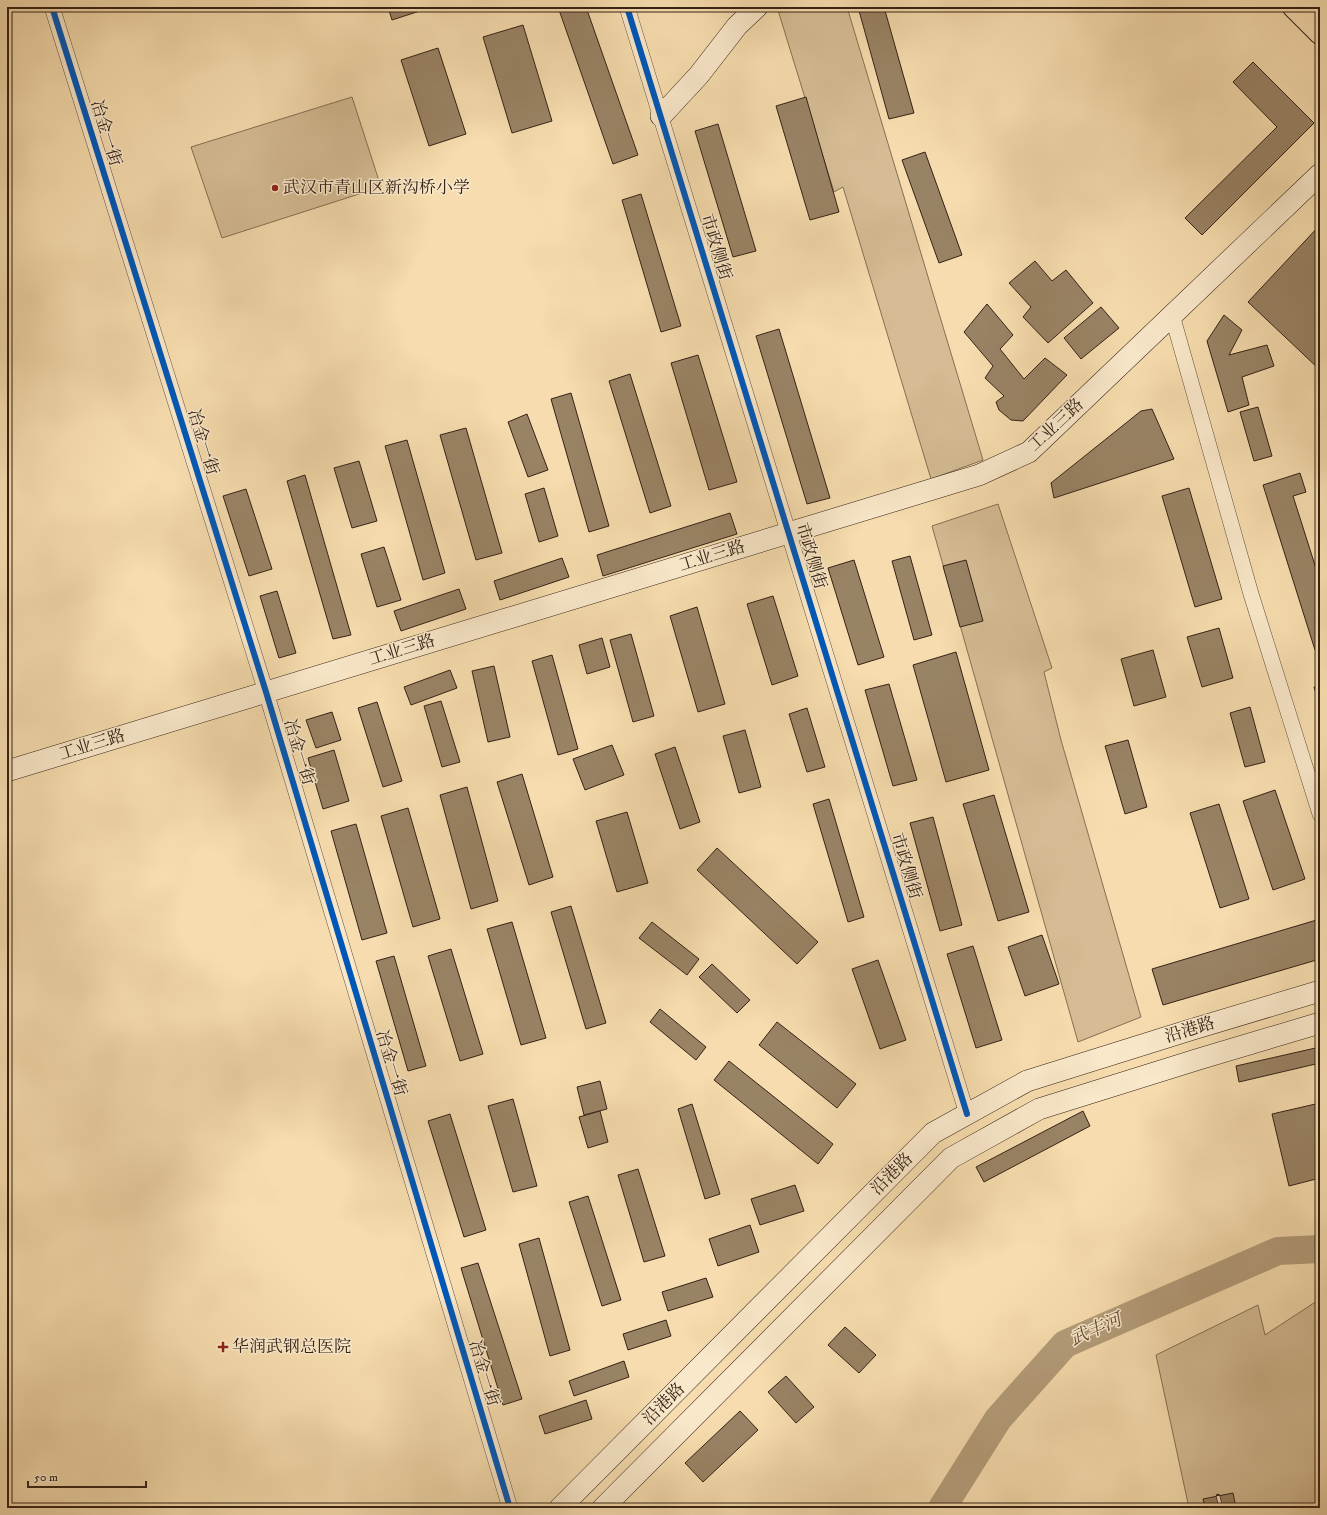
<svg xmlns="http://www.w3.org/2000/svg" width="1327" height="1515" viewBox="0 0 1327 1515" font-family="'IM FELL DW Pica','Noto Serif SC',serif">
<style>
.green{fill:#d5bc94;stroke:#856f54}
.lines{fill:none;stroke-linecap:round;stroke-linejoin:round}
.river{stroke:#b49d7a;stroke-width:28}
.building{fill:#998365;stroke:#352215}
.street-casing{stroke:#65503b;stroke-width:16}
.secondary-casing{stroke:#352215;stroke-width:22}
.primary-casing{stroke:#352215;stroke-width:24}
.street{stroke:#f9e8ca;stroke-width:15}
.secondary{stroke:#f9e8ca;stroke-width:21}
.primary{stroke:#f6dcae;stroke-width:22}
.rail-casing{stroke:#352215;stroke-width:4.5}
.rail{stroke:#f9e8ca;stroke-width:3;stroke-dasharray:9;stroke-linecap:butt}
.cycleway-casing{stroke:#f9e8ca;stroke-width:8}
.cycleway{stroke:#0057b8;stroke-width:6}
.poi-dot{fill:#8f2418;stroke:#f9e8ca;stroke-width:1.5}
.labels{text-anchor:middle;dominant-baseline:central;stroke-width:3;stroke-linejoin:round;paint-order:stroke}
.street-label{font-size:17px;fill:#352215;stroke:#f9e8ca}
.poi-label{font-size:17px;fill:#352215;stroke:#f9e8ca;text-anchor:start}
.water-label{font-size:18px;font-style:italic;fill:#614d38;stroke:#f9e8ca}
</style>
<rect width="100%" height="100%" fill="#f6dcae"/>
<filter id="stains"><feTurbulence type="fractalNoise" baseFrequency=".005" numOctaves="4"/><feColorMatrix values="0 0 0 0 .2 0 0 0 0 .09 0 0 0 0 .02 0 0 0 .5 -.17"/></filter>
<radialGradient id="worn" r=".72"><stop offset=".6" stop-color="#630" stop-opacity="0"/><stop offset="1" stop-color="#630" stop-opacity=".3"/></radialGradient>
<g class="green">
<path d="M777,7H847L983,460L931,479L843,187L834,192Z"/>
<path d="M352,97L381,187L222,238L191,147Z"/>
<path d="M998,504L1052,668L1044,672L1061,740L1141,1017L1078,1042L932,526Z"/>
<path d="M1320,1299V1508H1189L1156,1355L1258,1305L1265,1335Z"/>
</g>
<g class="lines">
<path class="river" d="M942,1508L998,1419L1065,1344L1278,1251L1320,1249"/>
</g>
<g class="building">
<path d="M388,7H429V8L392,20Z"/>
<path d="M558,7H586L638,155L613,164Z"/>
<path d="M858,7H884L914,113L889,119Z"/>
<path d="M523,25L552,121L512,133L483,37Z"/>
<path d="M438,48L466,134L429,146L401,60Z"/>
<path d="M1253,62L1314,123L1202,235L1185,218L1277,127L1233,82Z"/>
<path d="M806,97L839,212L810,220L776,106Z"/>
<path d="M718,124L756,251L733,257L695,131Z"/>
<path d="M925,152L962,255L939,263L902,160Z"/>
<path d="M641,194L681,326L661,332L622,200Z"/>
<path d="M1320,225V370L1248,302Z"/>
<path d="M1035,261L1052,281L1066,270L1093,303L1048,343L1023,317L1031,307L1009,283Z"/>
<path d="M987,304L1013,335L1000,349L1024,379L1045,358L1067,375L1023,421L1011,420L999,410L996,402L1004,396L985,378L993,366L964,332Z"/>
<path d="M1101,307L1119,328L1081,359L1064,338Z"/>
<path d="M1224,315L1242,330L1229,355L1267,345L1274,366L1242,377L1249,405L1228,412L1207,341Z"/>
<path d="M779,329L830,498L807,504L756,336Z"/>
<path d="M698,355L737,482L709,490L671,363Z"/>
<path d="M630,374L671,506L650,513L609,381Z"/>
<path d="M571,393L609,526L589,532L551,399Z"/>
<path d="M1258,407L1272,456L1254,461L1240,412Z"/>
<path d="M1152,409L1174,459L1054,498L1051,483L1141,411Z"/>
<path d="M527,414L548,470L528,477L508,422Z"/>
<path d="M466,428L502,553L476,560L440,435Z"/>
<path d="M407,440L445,573L423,580L385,446Z"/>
<path d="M359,461L377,521L352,528L334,468Z"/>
<path d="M1300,473L1306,492L1293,496L1320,581V649L1315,650L1263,485Z"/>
<path d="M305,475L351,635L333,639L287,481Z"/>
<path d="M544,488L558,536L539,542L525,494Z"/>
<path d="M1189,488L1222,599L1195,607L1162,496Z"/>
<path d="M246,489L272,569L249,576L223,496Z"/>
<path d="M730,513L737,534L603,576L597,555Z"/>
<path d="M384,547L401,600L377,607L361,554Z"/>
<path d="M910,556L932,635L914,640L892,561Z"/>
<path d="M562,558L569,577L500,600L494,581Z"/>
<path d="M854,560L884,657L858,665L828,568Z"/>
<path d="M966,560L983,621L960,627L943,566Z"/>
<path d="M459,589L466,609L401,631L394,611Z"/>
<path d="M277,591L296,653L279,658L260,596Z"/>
<path d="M773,596L798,676L772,685L747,604Z"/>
<path d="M697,607L725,704L698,712L670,616Z"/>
<path d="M1219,628L1233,678L1202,687L1187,637Z"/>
<path d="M631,634L654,716L633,722L610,640Z"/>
<path d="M602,638L610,667L587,674L579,645Z"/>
<path d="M1153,650L1166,697L1134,706L1121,659Z"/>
<path d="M956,652L989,770L946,782L913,665Z"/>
<path d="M552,655L578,749L558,755L532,661Z"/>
<path d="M494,666L510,737L488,742L472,671Z"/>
<path d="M450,670L457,688L411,705L404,687Z"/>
<path d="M889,684L917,780L893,786L865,690Z"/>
<path d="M1320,686V706L1314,687Z"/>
<path d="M441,701L460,762L442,767L424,706Z"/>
<path d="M377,702L402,781L383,787L358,708Z"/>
<path d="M1250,707L1265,762L1245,767L1230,713Z"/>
<path d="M807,708L825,767L807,772L789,714Z"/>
<path d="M332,712L341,740L316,748L306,720Z"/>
<path d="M745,730L761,787L739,793L723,736Z"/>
<path d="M1128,740L1147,807L1125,814L1105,746Z"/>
<path d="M612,745L624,775L585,790L573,759Z"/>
<path d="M675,747L700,822L680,829L655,754Z"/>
<path d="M334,750L349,801L323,809L308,758Z"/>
<path d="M522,774L553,877L529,885L497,782Z"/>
<path d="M467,787L498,901L471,909L440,795Z"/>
<path d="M1275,790L1305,879L1273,890L1243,801Z"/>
<path d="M994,795L1029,912L998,921L963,804Z"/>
<path d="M829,799L864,917L848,922L813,804Z"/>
<path d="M1219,804L1249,899L1220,908L1190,813Z"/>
<path d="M408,808L440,919L413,927L381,816Z"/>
<path d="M627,812L648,883L617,892L596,821Z"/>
<path d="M933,817L962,925L940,931L910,823Z"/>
<path d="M356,824L387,933L362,940L331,831Z"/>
<path d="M717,848L818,942L797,964L697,870Z"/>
<path d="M571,906L606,1023L586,1029L551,912Z"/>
<path d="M1320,919V959L1163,1005L1152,969Z"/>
<path d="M512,922L546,1038L521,1045L487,929Z"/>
<path d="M652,922L699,959L687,975L639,938Z"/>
<path d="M1042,935L1059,984L1025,996L1008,947Z"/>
<path d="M973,946L1002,1040L976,1048L947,954Z"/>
<path d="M451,949L483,1054L460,1061L428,956Z"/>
<path d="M394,956L426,1066L408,1071L376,961Z"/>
<path d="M878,960L906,1040L880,1049L852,969Z"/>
<path d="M712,964L750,1000L737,1013L699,977Z"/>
<path d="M660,1009L706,1047L696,1060L650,1022Z"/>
<path d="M777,1022L856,1084L837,1108L759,1045Z"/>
<path d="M1320,1047V1063L1239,1082L1236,1066Z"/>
<path d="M729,1061L833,1144L818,1164L714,1080Z"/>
<path d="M600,1081L607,1109L584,1115L577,1087Z"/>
<path d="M513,1099L537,1186L513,1192L488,1106Z"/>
<path d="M1320,1103V1178L1289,1186L1272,1114Z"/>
<path d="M692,1104L720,1194L705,1199L678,1109Z"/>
<path d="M600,1111L608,1142L588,1148L579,1117Z"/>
<path d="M1083,1111L1090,1126L984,1182L976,1167Z"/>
<path d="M450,1114L486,1230L464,1237L428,1121Z"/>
<path d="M638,1169L665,1256L644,1262L618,1175Z"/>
<path d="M795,1185L804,1211L760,1225L751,1199Z"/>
<path d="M588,1196L621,1300L602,1306L569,1202Z"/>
<path d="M750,1225L759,1252L718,1266L709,1239Z"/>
<path d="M539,1238L570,1350L550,1356L519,1244Z"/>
<path d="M478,1263L522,1399L503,1405L461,1268Z"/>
<path d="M706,1278L713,1297L668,1311L662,1292Z"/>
<path d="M666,1320L671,1336L628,1350L623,1334Z"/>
<path d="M845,1327L876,1355L859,1373L828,1345Z"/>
<path d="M624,1361L629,1377L574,1396L569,1381Z"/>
<path d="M786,1376L814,1407L796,1423L768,1392Z"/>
<path d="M586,1400L592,1419L545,1434L539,1416Z"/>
<path d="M740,1411L758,1430L703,1482L685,1463Z"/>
<path d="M1233,1493L1236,1508H1205L1203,1499Z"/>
</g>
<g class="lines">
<g class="street-casing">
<g id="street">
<path d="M52,7L266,692L510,1508"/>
<path d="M627,7L967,1114"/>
<path d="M1172,315L1251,594L1320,814"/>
</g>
</g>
<g class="secondary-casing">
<g id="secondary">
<path d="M661,116L699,75L737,26L757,7"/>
<path d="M7,771L979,475L1029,452L1320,174"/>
<path d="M560,1508L933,1133L1027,1081L1190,1030L1320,991"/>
<path d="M603,1508L951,1158L1039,1109L1199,1059L1320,1023"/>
</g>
</g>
<g class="primary-casing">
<path id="primary" d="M1294,7L1320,33"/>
</g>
<use href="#street" class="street"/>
<use href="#secondary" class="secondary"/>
<use href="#primary" class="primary"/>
<g class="rail-casing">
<path id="rail" d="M1218,1496L1221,1508"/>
</g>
<use href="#rail" class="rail"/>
<g class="cycleway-casing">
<g id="cycleway">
<path d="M52,7L266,692L510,1508"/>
<path d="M627,7L967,1114"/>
</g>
</g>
<use href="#cycleway" class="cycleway"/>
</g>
<g class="poi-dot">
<circle cx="275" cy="188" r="4"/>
<path d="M221 1341h4v4h4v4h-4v4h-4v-4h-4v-4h4z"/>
</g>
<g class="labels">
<g class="street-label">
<text transform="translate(106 133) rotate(73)">冶金一街</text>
<text transform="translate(716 247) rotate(73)">市政侧街</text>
<text transform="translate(1056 425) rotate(-43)">工业三路</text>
<text transform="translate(203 442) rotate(73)">冶金一街</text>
<text transform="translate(712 556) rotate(-17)">工业三路</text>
<text transform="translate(811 556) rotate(73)">市政侧街</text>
<text transform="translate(402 650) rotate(-17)">工业三路</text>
<text transform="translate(92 745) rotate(-17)">工业三路</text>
<text transform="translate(299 752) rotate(73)">冶金一街</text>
<text transform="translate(906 866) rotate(73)">市政侧街</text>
<text transform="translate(1190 1030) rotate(-17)">沿港路</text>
<text transform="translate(391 1063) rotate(73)">冶金一街</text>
<text transform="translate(892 1174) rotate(-45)">沿港路</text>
<text transform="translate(484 1373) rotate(73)">冶金一街</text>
<text transform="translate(664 1404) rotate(-45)">沿港路</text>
</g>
<g class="poi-label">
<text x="283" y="188">武汉市青山区新沟桥小学</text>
<text x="232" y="1347">华润武钢总医院</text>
</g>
<g class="water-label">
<text transform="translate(1096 1330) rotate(-24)">武丰河</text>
</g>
</g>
<rect width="1327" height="1515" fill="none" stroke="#f6dcae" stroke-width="24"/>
<rect x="8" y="8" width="1311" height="1499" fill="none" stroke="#352215" stroke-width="2"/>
<rect x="12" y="12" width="1303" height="1491" fill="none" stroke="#352215"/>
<path d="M28 1481v6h118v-6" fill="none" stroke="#352215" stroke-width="2"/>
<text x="34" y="1481" font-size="12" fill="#352215" stroke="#f9e8ca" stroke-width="3" paint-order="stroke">50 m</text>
<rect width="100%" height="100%" filter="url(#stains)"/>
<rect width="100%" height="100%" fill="url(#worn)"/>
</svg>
